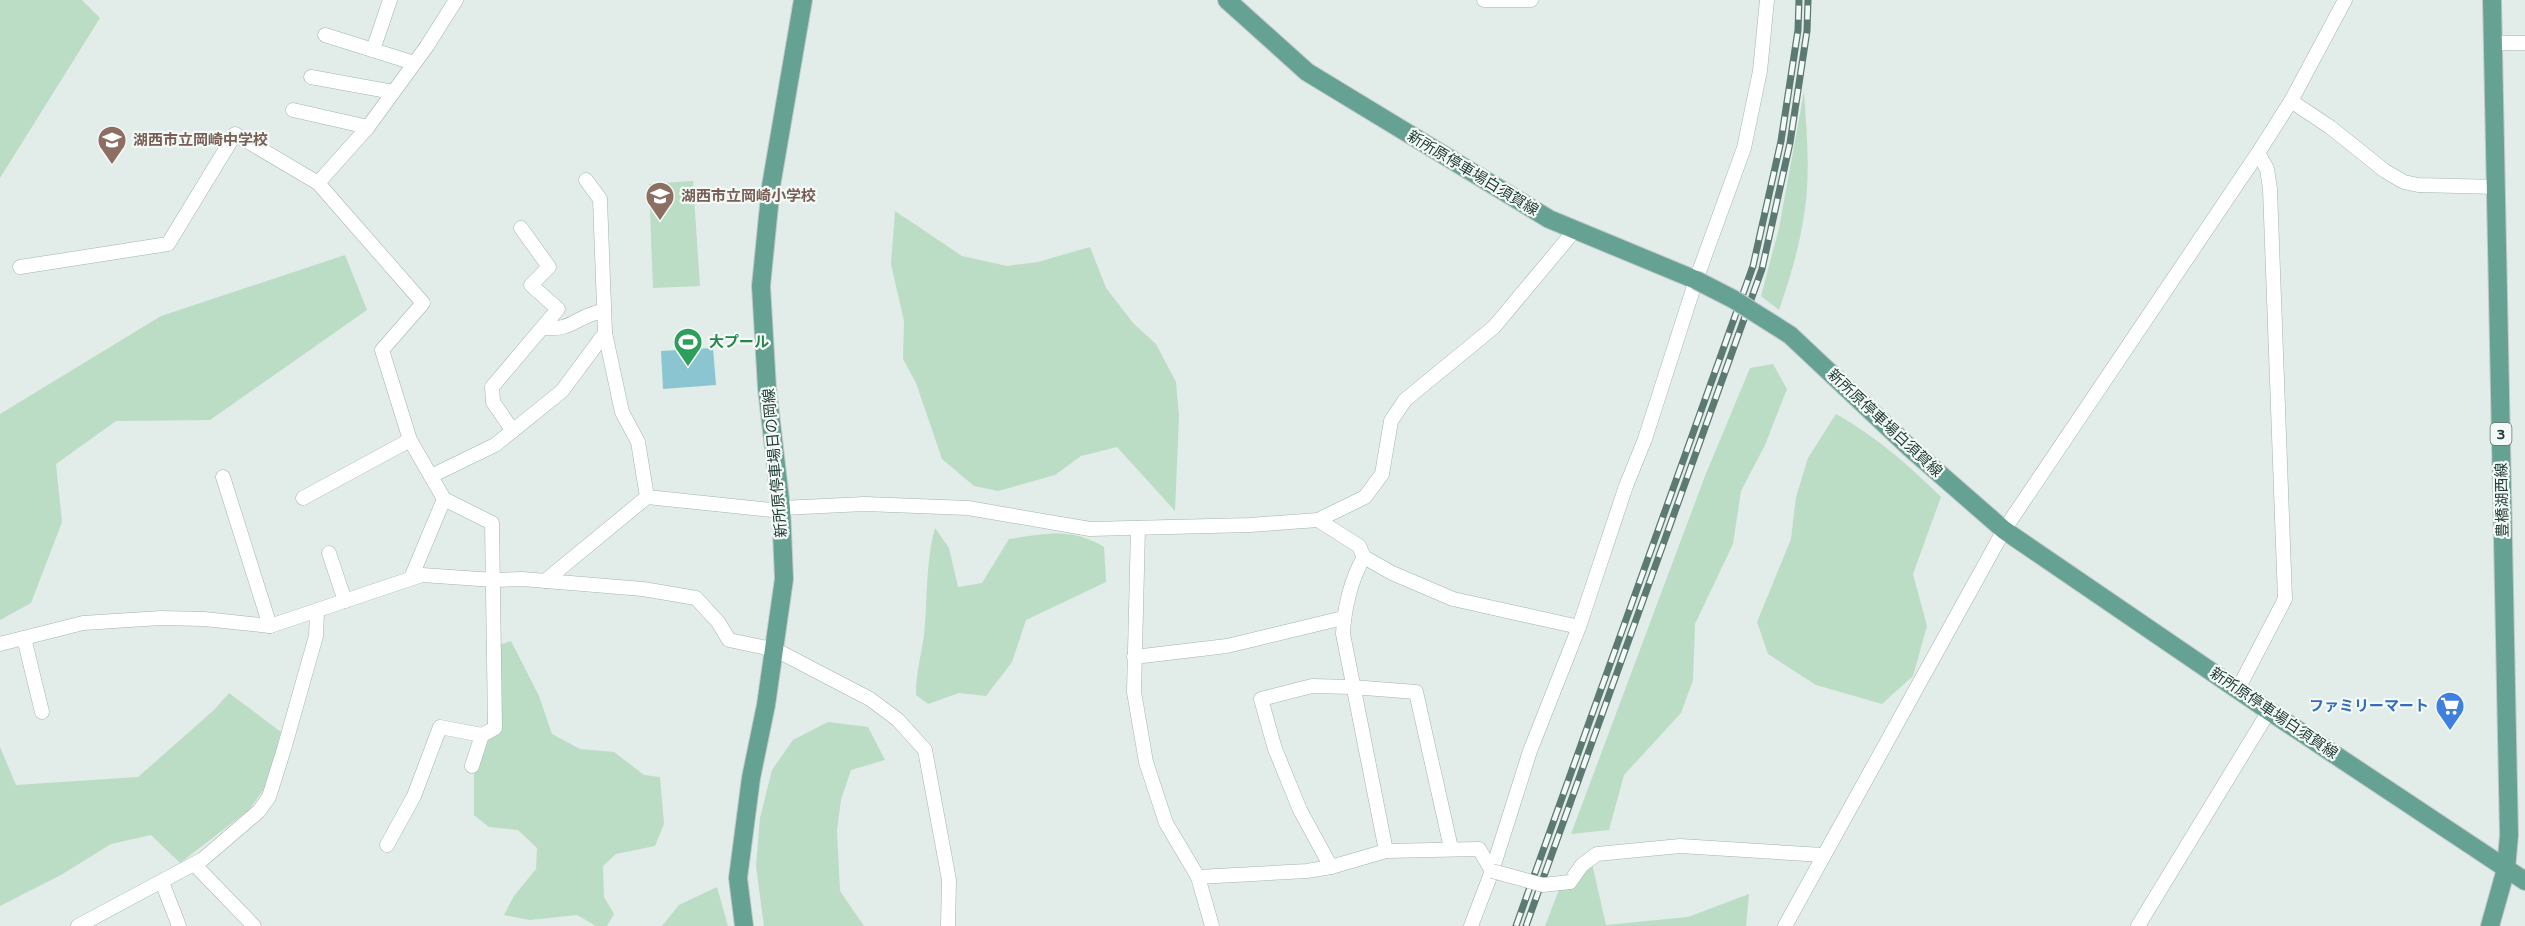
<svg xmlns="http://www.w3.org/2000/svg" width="2525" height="926" viewBox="0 0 2525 926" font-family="'Varela Round','Noto Sans JP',sans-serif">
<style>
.green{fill:#bbddc5}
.water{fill:#8ac5d1}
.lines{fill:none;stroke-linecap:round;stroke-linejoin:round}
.minor-casing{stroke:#a5b4af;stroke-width:15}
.major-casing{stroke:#c1c9c7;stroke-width:20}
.minor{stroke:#fff;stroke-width:14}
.major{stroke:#66a294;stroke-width:18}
.rail-casing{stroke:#5c7972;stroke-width:7}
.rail{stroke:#f3f9f6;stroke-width:4.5;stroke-dasharray:14;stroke-linecap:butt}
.minor-bridge-casing{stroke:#a5b4af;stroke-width:15;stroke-linecap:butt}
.major-bridge-casing{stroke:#c1c9c7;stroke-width:20;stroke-linecap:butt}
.minor-bridge{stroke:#fff;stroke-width:14}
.major-bridge{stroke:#66a294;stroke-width:18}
.labels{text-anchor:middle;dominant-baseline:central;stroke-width:4.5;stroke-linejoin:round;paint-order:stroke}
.shield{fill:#f3f9f6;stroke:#617570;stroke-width:1.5}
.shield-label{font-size:14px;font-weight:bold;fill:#223d37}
.education-label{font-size:15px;font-weight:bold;fill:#785e54;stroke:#f3f9f6;text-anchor:start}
.street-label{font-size:15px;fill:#223d37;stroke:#f3f9f6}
.leisure-label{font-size:15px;font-weight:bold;fill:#27864d;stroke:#f3f9f6;text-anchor:start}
.shop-label{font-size:15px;font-weight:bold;fill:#366cbe;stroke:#f3f9f6;text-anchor:end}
</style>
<rect width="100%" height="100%" fill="#e2ece8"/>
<g class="green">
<path d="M0,0H82L100,18L0,178Z"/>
<path d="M1804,92C1807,134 1811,180 1803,221C1798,252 1789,281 1779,310L1761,296L1779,228Z"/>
<path d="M693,181L700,286L653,288L649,184Z"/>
<path d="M895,211L962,256L1007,266L1038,262L1090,247L1106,288L1134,324L1156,344L1176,382L1179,416L1175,511L1117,447L1081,456L1055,475L998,491L974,486L942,459L916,383L903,359L904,321L891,264Z"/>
<path d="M345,255L367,310L210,420L116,421L56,464L62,522L31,603L0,620V414L161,316Z"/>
<path d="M1773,364L1787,389L1765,445L1741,491L1733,544L1695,624L1693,680L1681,713L1624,775L1609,830L1571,834L1705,476L1750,368Z"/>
<path d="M1836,414C1875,436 1909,465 1941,497L1913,574L1927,626L1913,676L1882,704L1816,685L1768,654L1757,622L1791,539L1796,497L1808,458Z"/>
<path d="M935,528L949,548L958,587L982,583L1009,539C1047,534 1070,527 1104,547L1106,582L1026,620L1012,662L986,696L959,693L928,704L916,695C916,672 921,657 924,635C928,599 925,564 935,528Z"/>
<path d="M511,641L539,696L552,734L580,749L614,752L644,775L660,777L664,824L655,846L616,854L603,866L604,897L614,914L607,926H596L577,915L530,920L504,915L514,896L536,869L537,848L518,830L489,827L474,815V775L489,718L493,647Z"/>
<path d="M229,693L281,732L266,786L249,810L180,863L151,835L111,844L61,875L0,906V747L16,785L138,777L214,710Z"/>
<path d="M828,722L868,727L885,760L851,770L841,800L837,830L840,891L864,926H764L756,866L760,818L772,770L793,740Z"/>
<path d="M1591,859L1606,925L1688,917L1749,894L1746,926H1545L1560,887Z"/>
<path d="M717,887L728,926H662L679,905Z"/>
</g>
<path class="water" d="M713,348L716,385L663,389L661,351Z"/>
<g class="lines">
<g class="minor-casing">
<g id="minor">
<path d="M1484,0H1531"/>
<path d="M325,35L414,63"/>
<path d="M2494,43H2525"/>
<path d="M373,50L390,0"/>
<path d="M311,77L393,92"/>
<path d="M2291,101L2330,127L2385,171L2404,182L2418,185L2497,187"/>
<path d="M293,110L368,127L427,46L456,0"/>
<path d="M318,183L423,303L382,350L410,440L444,499L411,578"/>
<path d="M20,267L168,244L235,134L318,183L368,127"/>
<path d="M543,328C574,331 576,315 604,311"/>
<path d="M605,333L622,412L638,442L647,497L781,511"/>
<path d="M513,431L493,402L492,387L558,309L531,285L549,267L521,228"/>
<path d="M431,476L495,445L562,391L605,333L600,199L586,180"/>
<path d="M223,477L270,626"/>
<path d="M303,498L410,440"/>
<path d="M781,508L865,504L968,508L1090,529L1250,525L1318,520L1365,497L1382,474L1391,421L1405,400L1494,327L1575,230"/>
<path d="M1318,520L1359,546L1364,557L1392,573L1453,599L1579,627"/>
<path d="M1138,528L1134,692L1146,762L1166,823L1198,877L1212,926"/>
<path d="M329,553L345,601"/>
<path d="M1364,557C1351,579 1344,609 1343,634L1386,851"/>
<path d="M545,581L647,497"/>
<path d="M24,638L42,712"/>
<path d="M0,644L83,623L161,618L204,619L270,626L422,575L494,580L522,579L643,589L696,598L718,622L729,640L776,650L870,699L898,720L925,750L949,880L948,926"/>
<path d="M1134,657L1227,646L1343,618"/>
<path d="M2238,689L2285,599L2270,189L2267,169L2258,153"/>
<path d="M472,766L482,735"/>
<path d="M387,845L414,796L440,727L482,735L495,728L492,523L444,499"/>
<path d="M194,864L254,926"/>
<path d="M1331,867L1300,810L1275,749L1261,699L1312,686L1352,687L1416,692L1451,848"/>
<path d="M1198,877L1307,871L1331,867L1386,851L1479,849L1492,871"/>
<path d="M162,882L179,926"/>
<path d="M1570,882L1582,865L1597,854L1680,846L1823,855"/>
<path d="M78,926L203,859L259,811L269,797L284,749L316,636L317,611"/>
<path d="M1471,926L1492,871L1530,751L1579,627L1626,486L1645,439L1696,280L1744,148L1760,71L1767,0"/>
<path d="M1785,926L2004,530L2258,153L2291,101L2345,0"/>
<path d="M2138,926L2269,711"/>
</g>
</g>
<g class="major-casing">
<g id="major">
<path d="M1227,0L1307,72L1549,219L1696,280"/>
<path d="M1790,335L1910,448L2004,530L2269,711L2525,881"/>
<path d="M744,926L738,878L751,778L766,705L784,579L781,508L767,388L761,286L771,186L803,0"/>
<path d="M2490,926L2506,869L2509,835L2492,0"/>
</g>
</g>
<use href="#minor" class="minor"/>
<use href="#major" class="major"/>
<g class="rail-casing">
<g id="rail">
<path d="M1516,926L1753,266L1781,141L1798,30L1799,0"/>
<path d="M1526,926L1762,269L1790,143L1807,31L1808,0"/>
</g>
</g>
<use href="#rail" class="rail"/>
<g class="minor-bridge-casing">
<path id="minor-bridge" d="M1492,871L1543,885L1570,882"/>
</g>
<g class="major-bridge-casing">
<path id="major-bridge" d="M1696,280L1733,299L1790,335"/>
</g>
<use href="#minor-bridge" class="minor-bridge"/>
<use href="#major-bridge" class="major-bridge"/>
</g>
<defs>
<g id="school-pin" transform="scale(1.5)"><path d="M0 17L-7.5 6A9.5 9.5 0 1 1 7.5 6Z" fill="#8d6e63" stroke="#f3f9f6"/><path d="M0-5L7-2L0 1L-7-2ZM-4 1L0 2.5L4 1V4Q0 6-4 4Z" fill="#fff"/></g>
<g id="stadium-pin" transform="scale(1.5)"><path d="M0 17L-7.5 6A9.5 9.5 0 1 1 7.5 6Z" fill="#2e9e5b" stroke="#f3f9f6"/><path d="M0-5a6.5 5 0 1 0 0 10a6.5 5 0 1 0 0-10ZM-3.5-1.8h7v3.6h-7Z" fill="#fff"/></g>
<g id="supermarket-pin" transform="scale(1.5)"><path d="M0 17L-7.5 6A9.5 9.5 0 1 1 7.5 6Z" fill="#3f7fe0" stroke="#f3f9f6"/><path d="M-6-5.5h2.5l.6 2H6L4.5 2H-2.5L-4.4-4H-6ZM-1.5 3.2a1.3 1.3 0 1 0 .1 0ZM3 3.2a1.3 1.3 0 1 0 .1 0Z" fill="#fff"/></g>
</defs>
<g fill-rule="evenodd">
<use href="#school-pin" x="112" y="140"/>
<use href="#school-pin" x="660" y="196"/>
<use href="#stadium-pin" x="688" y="342"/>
<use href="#supermarket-pin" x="2450" y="706"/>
</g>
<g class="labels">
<rect class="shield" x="2490.5" y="423" width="21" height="22" rx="4.5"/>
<g class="shield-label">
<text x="2501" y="434">3</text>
</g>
<g class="education-label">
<text x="133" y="140">湖西市立岡崎中学校</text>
<text x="681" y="196">湖西市立岡崎小学校</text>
</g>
<g class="street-label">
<text transform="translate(1473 173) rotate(31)">新所原停車場白須賀線</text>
<text transform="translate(1885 423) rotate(43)">新所原停車場白須賀線</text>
<text transform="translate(775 463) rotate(-95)">新所原停車場日の岡線</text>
<text transform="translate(2502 500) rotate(-91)">豊橋湖西線</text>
<text transform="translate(2274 713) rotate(34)">新所原停車場白須賀線</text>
</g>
<g class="leisure-label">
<text x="709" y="342">大プール</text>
</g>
<g class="shop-label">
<text x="2429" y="706">ファミリーマート</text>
</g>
</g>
</svg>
